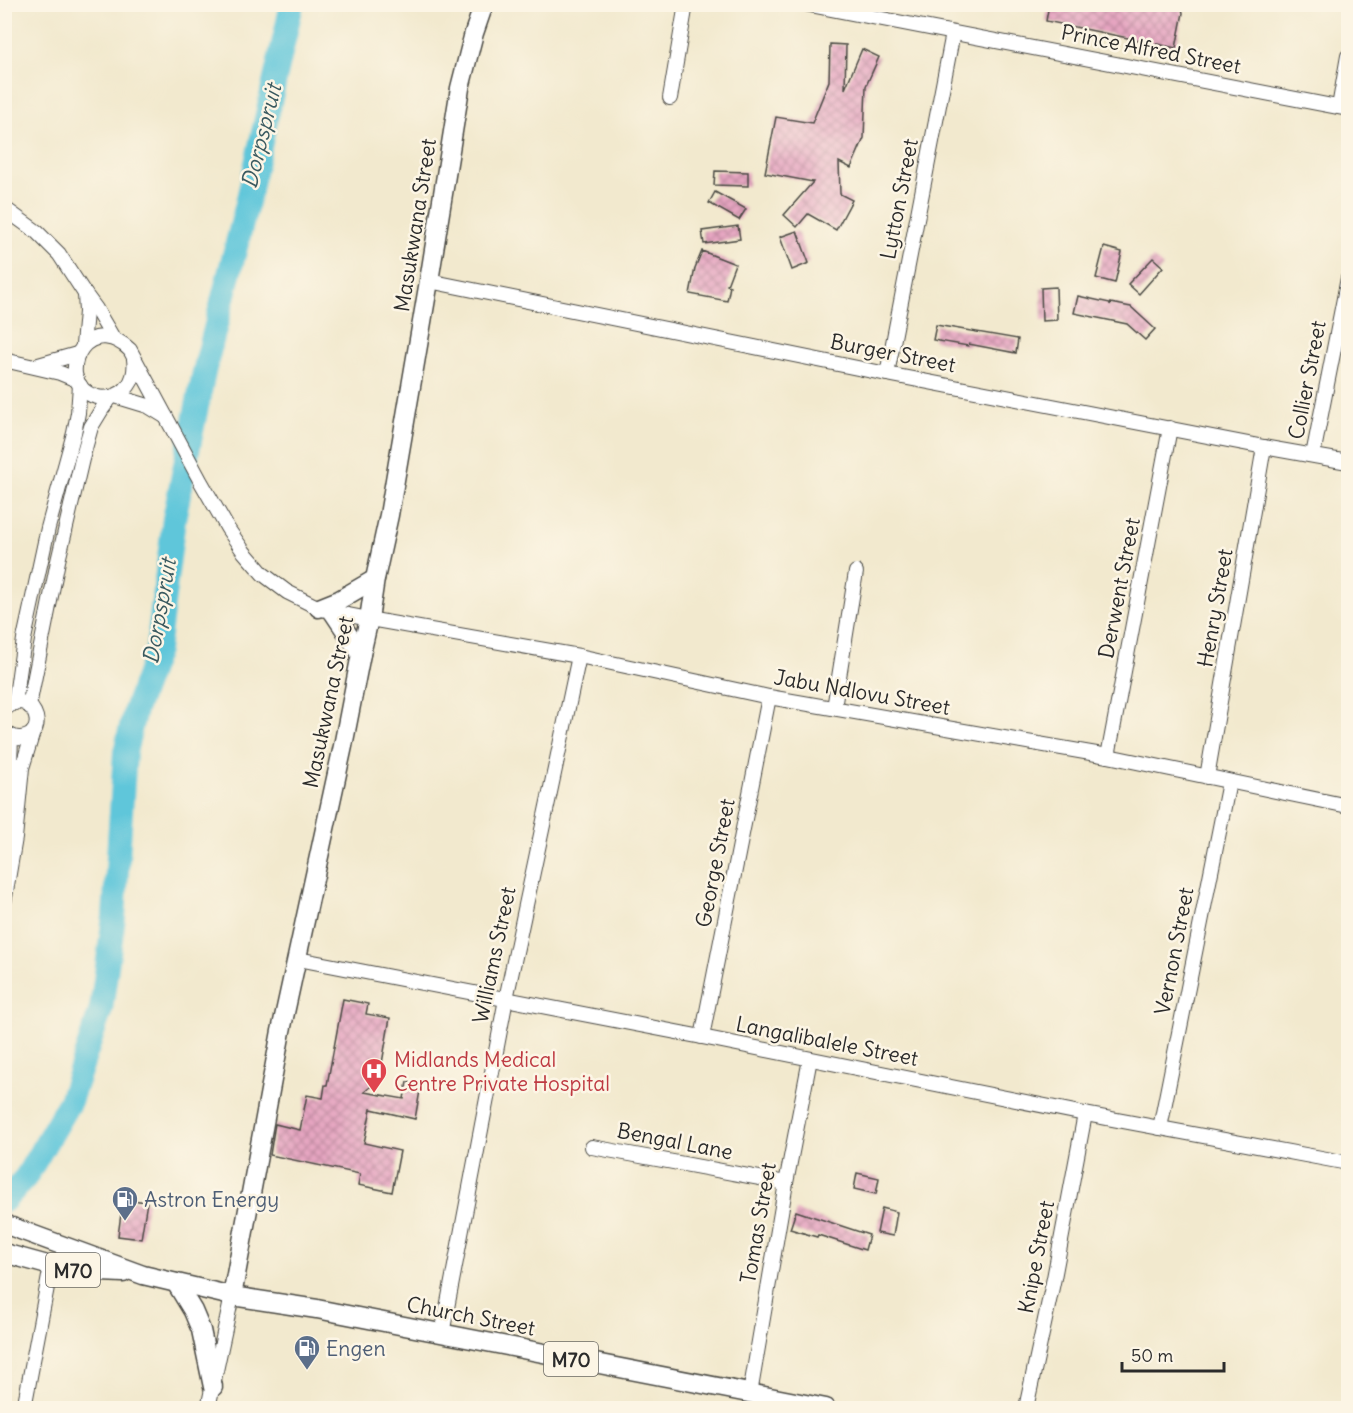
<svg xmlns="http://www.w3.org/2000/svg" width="1353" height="1413" viewBox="0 0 1353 1413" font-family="Delius,sans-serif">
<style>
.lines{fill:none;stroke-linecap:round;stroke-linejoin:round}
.river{stroke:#5ec6da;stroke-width:24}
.building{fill:url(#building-cross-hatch)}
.minor-casing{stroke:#494843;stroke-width:16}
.major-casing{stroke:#494843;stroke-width:21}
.minor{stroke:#fff;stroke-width:14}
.major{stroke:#fff;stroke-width:18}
.labels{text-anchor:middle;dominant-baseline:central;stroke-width:5;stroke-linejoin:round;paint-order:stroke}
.shield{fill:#fcf5e5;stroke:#6a6863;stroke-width:1.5}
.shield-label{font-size:20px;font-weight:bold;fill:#2b2b2b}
.street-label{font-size:21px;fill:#2b2b2b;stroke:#fcf5e5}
.health-label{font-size:21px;fill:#be3a42;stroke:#fcf5e5;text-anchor:start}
.service-label{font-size:21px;fill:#4e5e75;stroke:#fcf5e5;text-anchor:start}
.water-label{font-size:22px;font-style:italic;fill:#3a5a60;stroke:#fcf5e5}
</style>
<defs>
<pattern id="building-cross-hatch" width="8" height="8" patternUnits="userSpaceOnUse" patternTransform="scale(1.5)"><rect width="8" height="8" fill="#e6a5c1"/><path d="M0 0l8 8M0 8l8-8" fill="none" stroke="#bb879d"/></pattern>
</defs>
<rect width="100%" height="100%" fill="#fcf5e5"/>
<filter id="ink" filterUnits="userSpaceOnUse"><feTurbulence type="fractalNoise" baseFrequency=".0167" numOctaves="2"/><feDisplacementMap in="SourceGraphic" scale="12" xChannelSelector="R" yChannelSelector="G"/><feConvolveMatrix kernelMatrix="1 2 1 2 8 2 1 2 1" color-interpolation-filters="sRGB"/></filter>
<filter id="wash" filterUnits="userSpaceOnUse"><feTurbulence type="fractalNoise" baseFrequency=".008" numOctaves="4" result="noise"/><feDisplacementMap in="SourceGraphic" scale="24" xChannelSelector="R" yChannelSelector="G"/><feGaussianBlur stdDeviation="1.35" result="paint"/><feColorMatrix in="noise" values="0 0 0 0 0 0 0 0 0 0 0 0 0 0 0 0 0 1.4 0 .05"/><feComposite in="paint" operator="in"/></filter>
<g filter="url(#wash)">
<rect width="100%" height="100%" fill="#f2e9ce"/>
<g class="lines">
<path class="river" d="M4,1201L26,1177L70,1101L101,1009L114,917L125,752L135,710L157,650L174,519L204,372L246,208L292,4"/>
</g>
<g id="blocks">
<g class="building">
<path d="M1049,4L1063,7L1064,4H1181L1183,13L1176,48L1046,21Z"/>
<path d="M830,44L846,45L845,89L862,49L879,57L866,86L864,138L851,168L839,162L840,194L852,200L836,230L808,214L797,227L784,215L813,182L765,173L776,117L812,123L829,81Z"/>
<path d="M715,171L748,172V186L714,185Z"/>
<path d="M715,192L746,209L739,220L709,203Z"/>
<path d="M738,226L740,239L704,244L702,231Z"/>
<path d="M797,231L809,263L792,270L780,237Z"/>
<path d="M1104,247L1122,252L1115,283L1096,278Z"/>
<path d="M702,251L735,264L727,285L730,286L727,301L690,294L695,268Z"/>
<path d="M1153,258L1163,267L1139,294L1128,284Z"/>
<path d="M1056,287L1057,320L1042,321L1041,288Z"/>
<path d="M1078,296L1110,303V305L1111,303L1131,307L1155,329L1145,340L1127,324L1074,313Z"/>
<path d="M936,325L1018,339L1016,353L969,344L968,346L933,340Z"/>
<path d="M343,999L368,1004L366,1014L390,1018L379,1080L364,1092L404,1099L407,1082L421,1085L415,1119L371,1109L364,1143L400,1151L392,1192L358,1185L360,1174L270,1155L275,1124L300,1130L307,1095L323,1098L325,1085H327Z"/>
<path d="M857,1173L879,1178L876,1194L854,1189Z"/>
<path d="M123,1199L147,1202L141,1239L118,1236Z"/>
<path d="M882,1208L897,1212L893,1236L877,1233Z"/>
<path d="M796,1211L869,1235L865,1250L818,1235L817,1237L790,1229Z"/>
</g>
</g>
</g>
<g filter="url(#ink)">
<use href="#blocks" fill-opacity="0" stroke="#494843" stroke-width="1.5"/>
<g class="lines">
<g class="minor-casing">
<g id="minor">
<path d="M805,4L1348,109"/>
<path d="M670,98L686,4"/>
<path d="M1339,107L1348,56"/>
<path d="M4,208L37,232L59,254L85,294L96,309L113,338"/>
<path d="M429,281L887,374L1264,447L1348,462"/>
<path d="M83,345L86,312L85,294"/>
<path d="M134,359C140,405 82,410 75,374C74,364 76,356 82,348C95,331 116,336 130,350L201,482L228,529L244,552L263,574L287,592L319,608L333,612L369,619L579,656L769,697L1108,756L1348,806"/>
<path d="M4,360L60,373L77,380"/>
<path d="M35,366L77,354"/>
<path d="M887,374L953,33"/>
<path d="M115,396L148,406L166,417"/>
<path d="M1313,455L1348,278"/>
<path d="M15,703L24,639L48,528L74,433L78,413L80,385"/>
<path d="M29,706L58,561L82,459L91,427L102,409L111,397"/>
<path d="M834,708L856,572"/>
<path d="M4,710C30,683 53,734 21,738C14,739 9,735 4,731"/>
<path d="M1108,756L1170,428"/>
<path d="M1207,777L1264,447"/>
<path d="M4,812L10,766L11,736"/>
<path d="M4,903L15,838L22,768L33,732"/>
<path d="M298,959L702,1037L1085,1114L1348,1163"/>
<path d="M702,1037L769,697"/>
<path d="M1160,1128L1229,782"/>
<path d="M592,1147L786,1183"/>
<path d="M442,1334L506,999L579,656"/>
<path d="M750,1394L786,1183L810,1059"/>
<path d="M24,1408L51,1266"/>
<path d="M208,1408L232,1296"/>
<path d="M1026,1408L1054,1278L1085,1114"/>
</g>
</g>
<g class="major-casing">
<g id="major">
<path d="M319,608L339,600L375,579"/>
<path d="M333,612L361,654"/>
<path d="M4,1224L143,1275L232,1296L317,1309L826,1408"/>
<path d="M4,1253L51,1266L77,1271L123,1273"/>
<path d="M176,1283L193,1311L201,1330L213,1387"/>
<path d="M232,1296L281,1031L343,746L361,654L369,619L375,579L389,515L429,281L460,88L474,33L484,4"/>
</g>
</g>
<use href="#minor" class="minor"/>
<use href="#major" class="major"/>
</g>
</g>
<defs>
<g id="hospital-pin" transform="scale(1.35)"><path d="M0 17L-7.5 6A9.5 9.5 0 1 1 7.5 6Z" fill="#e0444e" stroke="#fcf5e5"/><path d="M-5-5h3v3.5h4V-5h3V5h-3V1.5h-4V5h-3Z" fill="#fff"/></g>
<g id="fuel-pin" transform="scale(1.35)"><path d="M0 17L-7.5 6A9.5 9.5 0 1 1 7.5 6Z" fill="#5c6f8a" stroke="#fcf5e5"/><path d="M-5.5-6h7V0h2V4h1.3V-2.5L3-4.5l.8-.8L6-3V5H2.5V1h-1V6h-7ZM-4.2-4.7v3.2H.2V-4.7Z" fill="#fff"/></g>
</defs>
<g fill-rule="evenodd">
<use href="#hospital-pin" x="374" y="1071"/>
<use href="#fuel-pin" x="125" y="1199"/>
<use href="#fuel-pin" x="307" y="1348"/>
</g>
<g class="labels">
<g class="shield">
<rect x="46" y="1253" width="54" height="34" rx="4.5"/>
<rect x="544" y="1342" width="54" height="34" rx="4.5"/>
</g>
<g class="shield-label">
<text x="73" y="1270">M70</text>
<text x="571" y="1359">M70</text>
</g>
<g class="street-label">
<text transform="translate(1151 49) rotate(11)">Prince Alfred Street</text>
<text transform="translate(899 199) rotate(-79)">Lytton Street</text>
<text transform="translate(415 225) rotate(-81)">Masukwana Street</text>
<text transform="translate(893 353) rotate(11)">Burger Street</text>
<text transform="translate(1307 380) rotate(-79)">Collier Street</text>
<text transform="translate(1119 588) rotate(-79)">Derwent Street</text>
<text transform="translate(1215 608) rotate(-80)">Henry Street</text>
<text transform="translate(862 692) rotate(10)">Jabu Ndlovu Street</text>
<text transform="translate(328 702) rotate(-78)">Masukwana Street</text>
<text transform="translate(715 863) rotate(-79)">George Street</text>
<text transform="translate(1174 951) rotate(-79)">Vernon Street</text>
<text transform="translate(494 955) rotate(-78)">Williams Street</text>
<text transform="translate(827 1041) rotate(11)">Langalibalele Street</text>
<text transform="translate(675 1141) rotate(11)">Bengal Lane</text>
<text transform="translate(758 1223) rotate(-80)">Tomas Street</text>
<text transform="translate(1036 1257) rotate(-79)">Knipe Street</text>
<text transform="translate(471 1316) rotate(11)">Church Street</text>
</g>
<g class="health-label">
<text x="394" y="1059">Midlands Medical<tspan x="394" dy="24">Centre Private Hospital</tspan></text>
</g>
<g class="service-label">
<text x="144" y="1199">Astron Energy</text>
<text x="326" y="1348">Engen</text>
</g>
<g class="water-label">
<text transform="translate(261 136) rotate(-76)">Dorpspruit</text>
<text transform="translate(159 611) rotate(-80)">Dorpspruit</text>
</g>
</g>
<rect width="1353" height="1413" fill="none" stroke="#fcf5e5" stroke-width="24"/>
<path d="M1122 1362v9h102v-9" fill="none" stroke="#2b2b2b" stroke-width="3"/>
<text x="1131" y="1362" font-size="18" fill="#2b2b2b" stroke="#fcf5e5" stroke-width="4.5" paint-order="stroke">50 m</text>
</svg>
